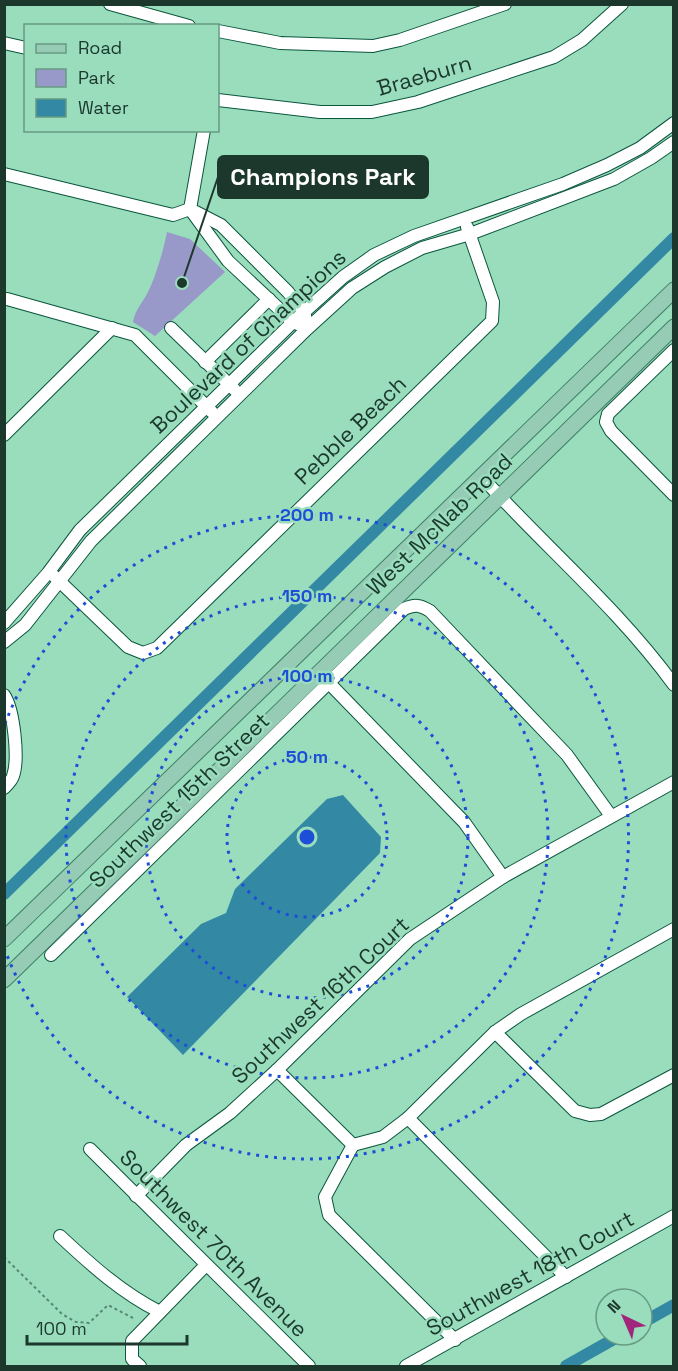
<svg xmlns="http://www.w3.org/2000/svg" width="678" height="1371" viewBox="0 0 678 1371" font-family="'Space Grotesk',sans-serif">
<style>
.green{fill:#9898c9}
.water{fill:#3388a4}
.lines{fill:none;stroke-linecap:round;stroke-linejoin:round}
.canal{stroke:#3388a4;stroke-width:12}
.minor-casing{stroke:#0a563c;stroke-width:14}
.major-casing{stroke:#3e8165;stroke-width:17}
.path{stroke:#588772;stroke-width:2;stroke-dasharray:3 3;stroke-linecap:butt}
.minor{stroke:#fff;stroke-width:12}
.major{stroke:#96cbb5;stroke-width:15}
.ring{fill:none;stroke:#1d4ed8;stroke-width:3;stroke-dasharray:3 6}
.labels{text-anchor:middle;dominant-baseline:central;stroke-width:5;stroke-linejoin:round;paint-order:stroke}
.street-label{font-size:22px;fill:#1c382c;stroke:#99ddbd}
.centre{fill:#1d4ed8;stroke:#99ddbd;stroke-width:3}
.ring-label{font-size:18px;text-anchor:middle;font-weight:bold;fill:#1d4ed8;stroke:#99ddbd;stroke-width:5;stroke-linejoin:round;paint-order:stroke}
.leader{fill:none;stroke:#1c382c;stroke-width:2}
.callout-dot{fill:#1c382c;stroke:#99ddbd;stroke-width:2}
.callout{fill:#1c382c;stroke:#1c382c;stroke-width:2}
.callout-label{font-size:24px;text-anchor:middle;font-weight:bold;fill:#fff}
</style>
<rect width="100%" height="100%" fill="#99ddbd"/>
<path class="green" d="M167,232L190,239L225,272L155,336L133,322C135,310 143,302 148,292C156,276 164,248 167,232Z"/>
<path class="water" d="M343,795L381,837L380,853L183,1055L127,997L201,924L226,913L235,889L327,799Z"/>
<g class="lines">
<g class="canal">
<path d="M4,894L674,238"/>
<path d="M642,1323L674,1305"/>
<path d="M566,1366L621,1335"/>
</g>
<g class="minor-casing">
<g id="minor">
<path d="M110,4L189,26"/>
<path d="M218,31L280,43L373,46L400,40L505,4"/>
<path d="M4,43L26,48"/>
<path d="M218,100L320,112H372L418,102L554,57L582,40L622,4"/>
<path d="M4,174L173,215L190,209L221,225L288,292L304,312L306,320"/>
<path d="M190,209L228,261L293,322L300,325"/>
<path d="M190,209L204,130"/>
<path d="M7,299L135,335L212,412"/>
<path d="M171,328L235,390"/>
<path d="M674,350L608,414L606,422L611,431L674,495"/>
<path d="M205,362L269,299"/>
<path d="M4,435L112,328"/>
<path d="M481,476C544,546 618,608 674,685"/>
<path d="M54,576L128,647L143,653L157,648L492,321L493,302L467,227"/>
<path d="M4,623L48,573L80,530L293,322L343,277L374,255L414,236L563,184L607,165L640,148L674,123"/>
<path d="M4,642L25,625L91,541L307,329L352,288L385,267L422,248L470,234L614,179L651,158L674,142"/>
<path d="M329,683L464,822L503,877"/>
<path d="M4,695C14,710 19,759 13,776C12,780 7,785 4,788"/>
<path d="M51,955L404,609C415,604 420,605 430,611L567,755L611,816"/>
<path d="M495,1032L575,1111L590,1115L601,1114L674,1075"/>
<path d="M277,1070L353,1145"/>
<path d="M408,1118L566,1277"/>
<path d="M353,1145L383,1137L408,1118L495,1032L521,1014L674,929"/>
<path d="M353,1145L325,1197L329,1215L455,1340"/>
<path d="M90,1149L309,1366"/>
<path d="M136,1196L186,1145L230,1113L277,1070L410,939L503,877L674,782"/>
<path d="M60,1236C91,1265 122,1293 160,1312"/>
<path d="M140,1366L132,1359V1341L206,1265"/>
<path d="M406,1366L674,1216"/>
</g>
</g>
<g class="major-casing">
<g id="major">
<path d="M4,939L674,290"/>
<path d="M4,980L674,327"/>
</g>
</g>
<path class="path" d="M4,1257L62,1314L76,1322L89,1323L108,1305L133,1318"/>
<use href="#minor" class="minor"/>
<use href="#major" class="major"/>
</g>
<g class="ring">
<circle cx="307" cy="837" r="80"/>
<circle cx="307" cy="837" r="161"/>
<circle cx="307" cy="837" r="241"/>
<path d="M5 724A322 322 0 1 1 5 950"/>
</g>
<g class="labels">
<g class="street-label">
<text transform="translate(424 75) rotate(-16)">Braeburn</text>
<text transform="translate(248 341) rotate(-43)">Boulevard of Champions</text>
<text transform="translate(350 430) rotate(-44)">Pebble Beach</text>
<text transform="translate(439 524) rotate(-44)">West McNab Road</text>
<text transform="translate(179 800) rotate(-44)">Southwest 15th Street</text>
<text transform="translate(320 1000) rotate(-43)">Southwest 16th Court</text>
<text transform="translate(214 1243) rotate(45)">Southwest 70th Avenue</text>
<text transform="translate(530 1273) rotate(-29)">Southwest 18th Court</text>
</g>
</g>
<circle cx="307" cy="837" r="9" class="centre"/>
<g class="ring-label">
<text x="307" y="521">200 m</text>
<text x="307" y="602">150 m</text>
<text x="307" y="682">100 m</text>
<text x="307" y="763">50 m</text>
</g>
<path class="leader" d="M182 283L218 177"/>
<circle class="callout-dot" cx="182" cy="283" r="6"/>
<rect class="callout" x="218" y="156" width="210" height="42" rx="6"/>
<g class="callout-label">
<text x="323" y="185">Champions Park</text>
</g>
<rect width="678" height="1371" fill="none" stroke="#1c382c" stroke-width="12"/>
<rect x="24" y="24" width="195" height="108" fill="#99ddbd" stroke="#679b83" stroke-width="1.5"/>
<rect x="36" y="44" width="30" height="9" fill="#96cbb5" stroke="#679b83" stroke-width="1.5"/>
<text x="78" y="54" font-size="18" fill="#1c382c">Road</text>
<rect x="36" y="69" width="30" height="18" fill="#9898c9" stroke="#679b83" stroke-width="1.5"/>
<text x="78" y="84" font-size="18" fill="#1c382c">Park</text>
<rect x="36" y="99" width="30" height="18" fill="#3388a4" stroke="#679b83" stroke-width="1.5"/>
<text x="78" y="114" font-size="18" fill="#1c382c">Water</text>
<g transform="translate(624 1317) rotate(316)"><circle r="28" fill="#99ddbd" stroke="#679b83" stroke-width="1.5"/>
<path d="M0-4.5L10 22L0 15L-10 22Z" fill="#a1257a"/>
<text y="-9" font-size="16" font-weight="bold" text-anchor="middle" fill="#1c382c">N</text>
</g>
<path d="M27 1335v9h160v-9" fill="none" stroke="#1c382c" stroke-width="3"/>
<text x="36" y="1335" font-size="18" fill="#1c382c" stroke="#99ddbd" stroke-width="4.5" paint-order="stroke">100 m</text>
</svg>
